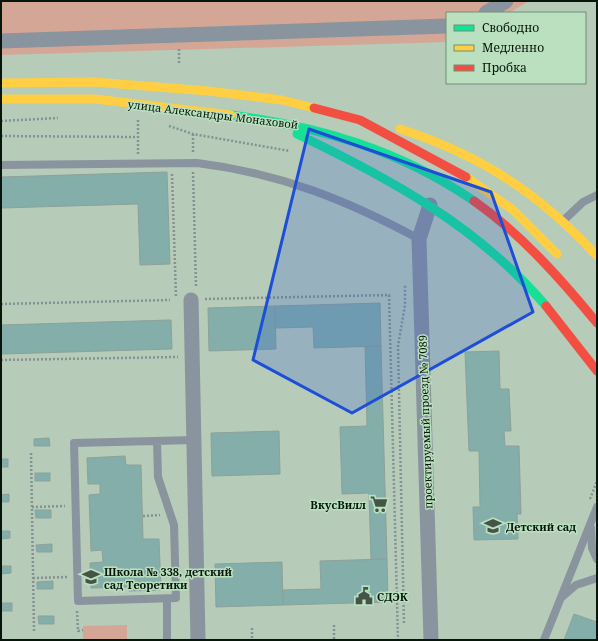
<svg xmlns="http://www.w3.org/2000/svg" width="598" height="641" viewBox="0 0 598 641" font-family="'Noto Serif',serif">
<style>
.green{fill:#d4a696}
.building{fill:#83aea9;stroke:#8da19a}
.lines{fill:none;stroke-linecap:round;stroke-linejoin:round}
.path{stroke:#869193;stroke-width:2.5;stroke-dasharray:2 2;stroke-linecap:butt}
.lane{stroke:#89949e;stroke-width:8}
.street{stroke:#89949e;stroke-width:15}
.fast{stroke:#16e098;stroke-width:9}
.slow{stroke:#ffcf43;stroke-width:9}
.jam{stroke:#f24e42;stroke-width:9}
.marked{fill:#1d4ed8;fill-opacity:0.2;stroke:#1d4ed8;stroke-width:3;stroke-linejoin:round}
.labels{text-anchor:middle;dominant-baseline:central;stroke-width:3;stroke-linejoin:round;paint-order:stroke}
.street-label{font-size:11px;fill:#07150a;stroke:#bae0bf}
.poi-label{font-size:11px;font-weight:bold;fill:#07150a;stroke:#bae0bf;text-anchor:start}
</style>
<rect width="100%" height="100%" fill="#b6cbb8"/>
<g class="green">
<path d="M1,1H529L509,13H447V42L1,55Z"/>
<path d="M127,625V640H83V626Z"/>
</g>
<g class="building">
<path d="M167,172L170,264L140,265L138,204L1,208V177Z"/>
<path d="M380,303L381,346L314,348L313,327L276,328L275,306Z"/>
<path d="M275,306L276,349L209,351L208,308Z"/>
<path d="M171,320L172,349L1,354V325Z"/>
<path d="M381,346L387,559H371L369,493L342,494L340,427L367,426L365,347Z"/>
<path d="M499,351L500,389H509L511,431H504L505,446H519L521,514H517L518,539L474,540L473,507H480L479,451H469L465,352Z"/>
<path d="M279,431L280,474L212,476L211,433Z"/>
<path d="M49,438L50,446H34V439Z"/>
<path d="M125,456L126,465H141L143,539H159L161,590L129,591V587L91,588L90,563L103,562L102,550L91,551L89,495L100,494V484H88L87,458Z"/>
<rect x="1" y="459" width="7" height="8"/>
<rect x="35" y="473" width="15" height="8"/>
<path d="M9,494V502H1V495Z"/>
<path d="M35,510H51V518H36Z"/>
<path d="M1,531H10V538L1,539Z"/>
<path d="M52,544V552H37L36,545Z"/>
<path d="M387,559L388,602L283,605V590L321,589L320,561Z"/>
<path d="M282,562L283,605L216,607L215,564Z"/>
<path d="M1,566H11V573L1,574Z"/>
<path d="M53,581V589H37V582Z"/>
<rect x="1" y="603" width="11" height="8"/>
<path d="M574,614L597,622V640H564Z"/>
<path d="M38,616H54V624H39Z"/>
</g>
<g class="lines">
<g class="path">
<path d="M179,63V48"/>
<path d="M1,121L58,118"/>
<path d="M169,126L193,134L290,151"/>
<path d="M193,134V153"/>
<path d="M1,136L138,137"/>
<path d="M138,154V119"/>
<path d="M193,172L196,287"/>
<path d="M172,174L176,297"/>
<path d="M205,299L389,295L398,640"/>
<path d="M1,304L170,300"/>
<path d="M1,360L178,357"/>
<path d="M31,453L34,631"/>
<path d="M590,499L597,481"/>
<path d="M32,507L65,506"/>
<path d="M143,516L160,515"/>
<path d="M33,578L67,577"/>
<path d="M77,611L78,631L83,630"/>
<path d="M404,623L398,346L405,305V284"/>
<path d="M334,625V640"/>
<path d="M252,628V640"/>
</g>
<g class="lane">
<path d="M1,165L197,163C279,173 347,200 419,239"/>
<path d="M564,220L583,202L597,195"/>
<path d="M157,441L158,477L174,525L176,598L78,601L74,443L194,440"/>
<path d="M591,528L592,548L597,559"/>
<path d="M562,597L576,585L597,578"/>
<path d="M167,599V640"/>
<path d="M544,640L597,507"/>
</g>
<g class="street">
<path d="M486,13L506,1"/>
<path d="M1,41L447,26"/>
<path d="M430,205L419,239L431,640"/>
<path d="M191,300L198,640"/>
</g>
<g class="fast">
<path d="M231,115C320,127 398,149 474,201"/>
<path d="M297,134C389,178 479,227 546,306"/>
</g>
<g class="slow">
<path d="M1,83L94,82L208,91L282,100L314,108"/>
<path d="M1,99H95L231,115"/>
<path d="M400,129C481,155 540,194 597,256"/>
<path d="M466,177L512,209L557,254"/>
</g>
<g class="jam">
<path d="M314,108L360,120L466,177"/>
<path d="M474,201C521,234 560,278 597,323"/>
<path d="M546,306L597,371"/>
</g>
</g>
<path class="marked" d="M309,129L491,192L533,312L352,413L253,360Z"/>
<defs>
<g id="supermarket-bare" transform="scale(1.38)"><path d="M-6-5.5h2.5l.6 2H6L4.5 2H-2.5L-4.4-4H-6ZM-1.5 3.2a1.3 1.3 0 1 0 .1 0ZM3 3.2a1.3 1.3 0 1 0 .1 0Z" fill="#445547" stroke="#bae0bf" stroke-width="2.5" paint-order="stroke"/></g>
<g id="school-bare" transform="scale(1.38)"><path d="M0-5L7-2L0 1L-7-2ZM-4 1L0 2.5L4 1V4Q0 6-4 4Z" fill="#445547" stroke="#bae0bf" stroke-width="2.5" paint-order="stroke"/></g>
<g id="civic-bare" transform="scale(1.38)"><path d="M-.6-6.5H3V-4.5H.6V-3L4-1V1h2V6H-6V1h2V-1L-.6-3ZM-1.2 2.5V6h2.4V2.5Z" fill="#445547" stroke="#bae0bf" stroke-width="2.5" paint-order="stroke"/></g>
</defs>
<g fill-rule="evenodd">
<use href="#supermarket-bare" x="379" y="504"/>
<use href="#school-bare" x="493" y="526"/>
<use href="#school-bare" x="91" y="577"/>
<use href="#civic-bare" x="364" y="596"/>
</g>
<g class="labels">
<g class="street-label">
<text transform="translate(213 114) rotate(7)">улица Александры Монаховой</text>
<text transform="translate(425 422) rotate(-92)">проектируемый проезд № 7089</text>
</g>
<g class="poi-label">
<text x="366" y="504" text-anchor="end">ВкусВилл</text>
<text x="506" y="526">Детский сад</text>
<text x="104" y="571">Школа № 338, детский<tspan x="104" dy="13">сад Теоретики</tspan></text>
<text x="377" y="596">СДЭК</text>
</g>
</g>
<rect width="598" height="641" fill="none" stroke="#07150a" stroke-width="4"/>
<rect x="446" y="12" width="140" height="72" fill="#bae0bf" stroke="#728f77"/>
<rect x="454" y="25" width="20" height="6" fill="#16e098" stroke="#728f77"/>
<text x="482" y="32" font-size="12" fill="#07150a">Свободно</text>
<rect x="454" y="45" width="20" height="6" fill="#ffcf43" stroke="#728f77"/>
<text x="482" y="52" font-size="12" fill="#07150a">Медленно</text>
<rect x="454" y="65" width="20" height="6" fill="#f24e42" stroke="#728f77"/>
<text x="482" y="72" font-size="12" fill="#07150a">Пробка</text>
</svg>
